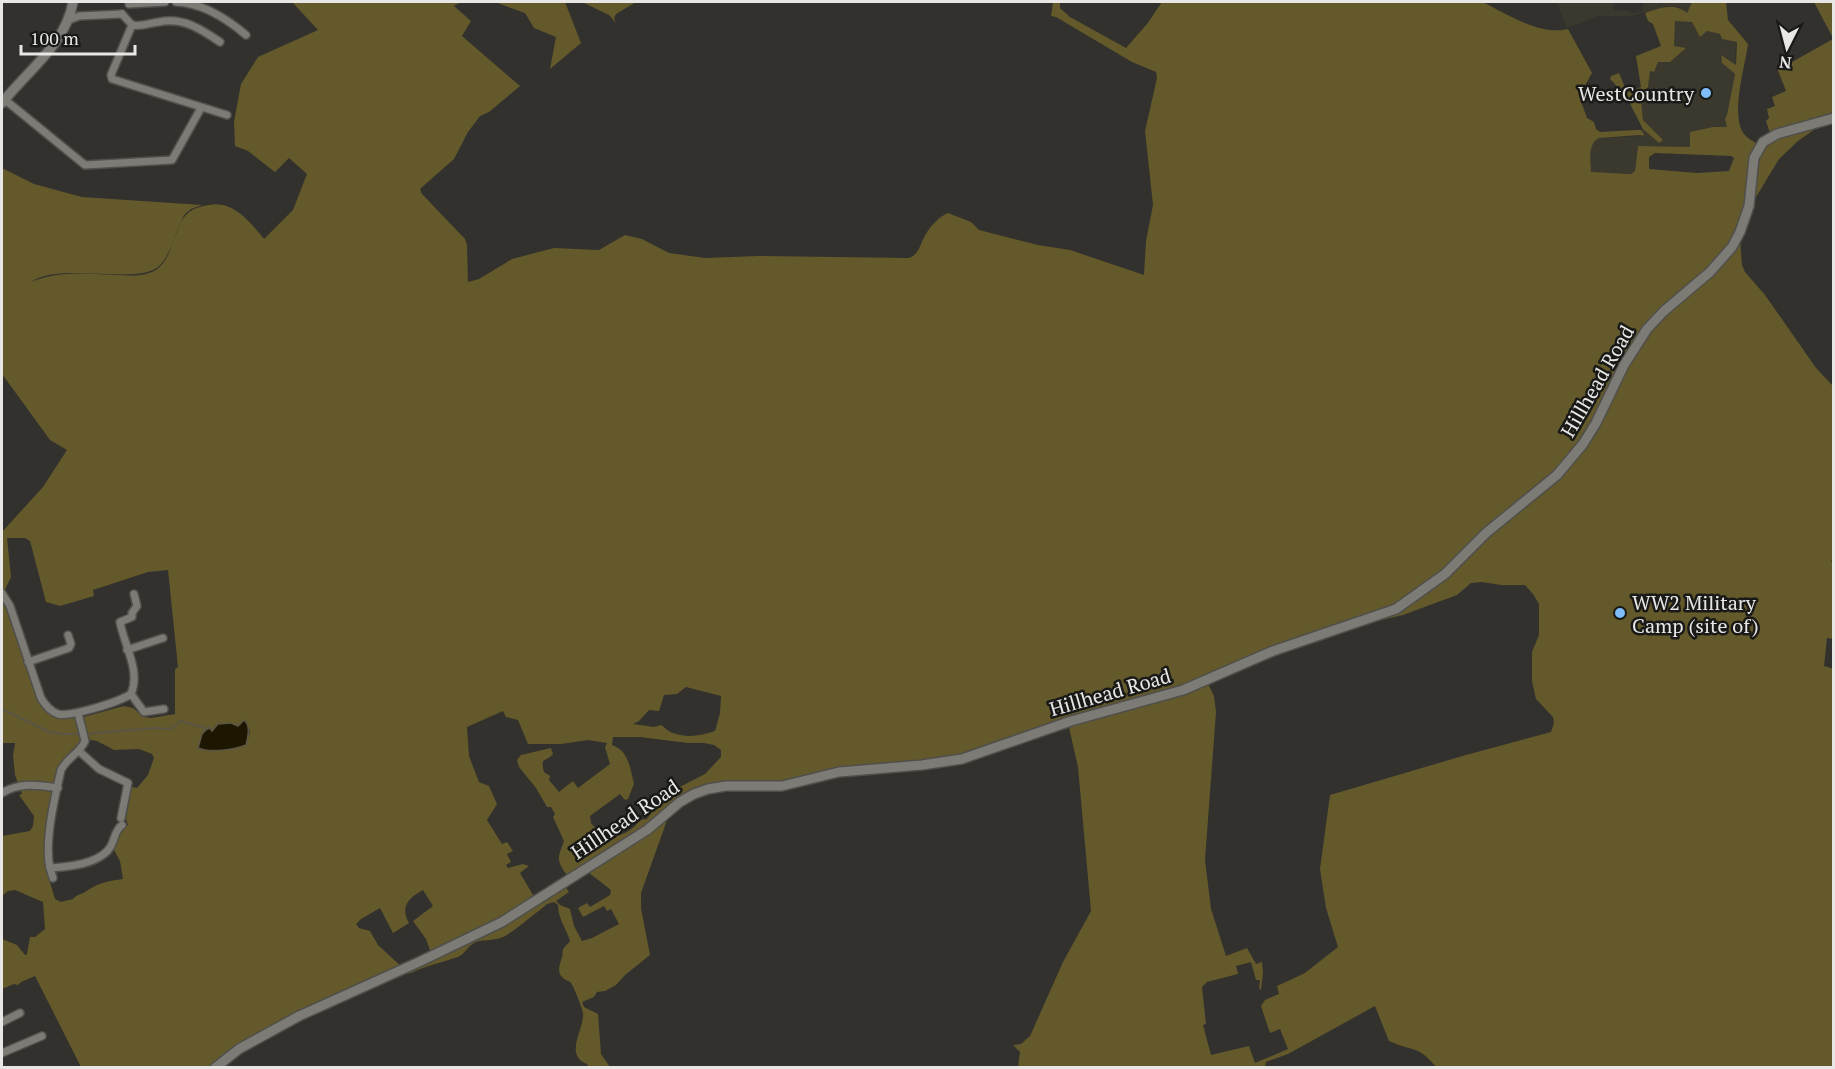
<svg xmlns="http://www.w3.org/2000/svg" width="1835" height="1069" viewBox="0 0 1835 1069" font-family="'PT Serif',serif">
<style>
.built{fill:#3b392e}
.green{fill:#63592b;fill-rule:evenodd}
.water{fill:#1d1700;stroke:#5a5545;stroke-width:1.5}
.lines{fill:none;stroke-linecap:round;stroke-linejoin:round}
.stream{stroke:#5a5545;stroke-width:2}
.street-casing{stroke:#504f4b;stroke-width:10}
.secondary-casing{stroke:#504f4b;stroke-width:12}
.street{stroke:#7c7b76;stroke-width:7}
.secondary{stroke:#7c7b76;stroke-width:9}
.poi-dot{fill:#7ebdf9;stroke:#191917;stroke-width:2}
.labels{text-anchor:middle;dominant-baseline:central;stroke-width:5;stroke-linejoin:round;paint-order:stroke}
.poi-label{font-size:20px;fill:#e8e7e5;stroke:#191917;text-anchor:end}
.street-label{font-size:20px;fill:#e8e7e5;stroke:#191917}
</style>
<rect width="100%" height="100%" fill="#32312d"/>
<g class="built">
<path d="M1557,2H1613L1615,5L1612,7L1616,11L1624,10L1634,13L1642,11L1644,2H1692L1687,13L1679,7L1667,6L1631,16H1598L1567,28Z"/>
<path d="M1675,20L1692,22L1700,37L1707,31L1720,34L1722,39L1737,42L1735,52L1736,65L1721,55L1720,57L1722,63L1735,74L1727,115L1725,119L1728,127H1713L1690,132V147L1638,146L1635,171L1633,173H1591V144L1597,138L1643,136L1644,133L1641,130L1643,129L1659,143L1662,139L1643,120L1641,103L1648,87L1650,71L1658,62H1670L1686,48L1674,46Z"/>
</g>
<g class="green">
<path d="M292,2L376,3L386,2H461L454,6L471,21L462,36L520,86L489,112L480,116L468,132L454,159L420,189L422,194L465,239L467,245L468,282L479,279L512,259L554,248L599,250L625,235L642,239L669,253L705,258L758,256L909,258C920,254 920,243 926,234C930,226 940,216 948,213L971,222L979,230L1038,245L1070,250L1144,275L1146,241L1153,205L1145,131L1157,78L1156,72L1132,62L1056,17L1051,16L1053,2H1060V8L1070,17L1126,48L1147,24L1162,2H1483C1506,14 1541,36 1568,29L1592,73L1579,96L1587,118L1594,122L1596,129L1600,132L1636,130H1641L1644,134L1643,136L1640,135L1599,138C1587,144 1591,160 1591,172L1631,174L1635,171L1638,146L1690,147V132L1713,127H1727L1725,119L1727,115L1735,74L1722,63L1721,55L1736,65L1737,42L1722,39L1720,34L1707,31L1700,37L1692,22L1675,21L1674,46L1686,48L1670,62H1658L1654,72L1650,71L1648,87L1641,100L1643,120L1663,140L1659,143L1643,129L1626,96L1610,79L1611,76L1619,73L1627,92L1641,87L1636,56L1661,46L1653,24L1648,21L1645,13C1660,8 1674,2 1687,13L1692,2H1726L1728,20L1748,44C1745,67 1730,115 1744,134C1748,139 1754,142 1760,145L1740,238L1742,265L1745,272L1765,295L1816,368L1833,386L1834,556L1831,561L1834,563V614L1832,615L1833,619L1834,639L1827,638L1824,666L1834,669L1833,1067H1436C1417,1044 1412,1052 1389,1041L1375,1006L1288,1054L1266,1062L1265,1067H1018L1020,1052L1013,1045L1021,1044L1030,1036L1063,962L1091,911L1078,767L1068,723L969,756L851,770L796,783L718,787L671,809L641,893V908L650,955L625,975L616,985L605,991L597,992L594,997L582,1002L584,1007L598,1014L601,1054L610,1067H588L587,1064C563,1055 585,1028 583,1013C583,1010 573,985 571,983C570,981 565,980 563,978C556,972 560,964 562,957C564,953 561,952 564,948C566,945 568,944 570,941C566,928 558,919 558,905L554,902L547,904C541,909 508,936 503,937C494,941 485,939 476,942C468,945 465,954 458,957C443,962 425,966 411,973L407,974L404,971L320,1005L214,1067H81L35,976L21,982L18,985L14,984L2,989V939L17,945L25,955L27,954L30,937H35L45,929L43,902L15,890L8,891L2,896V836L30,831L33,826L34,816L19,795L22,794L15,775L13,756L15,743H2V601L6,598L49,709L80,718L124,706L133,708L144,717L151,718L175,714V669L178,667L168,570L148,572L93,590L94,596L60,606L46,602L30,541L25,538H7L11,577L3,594L2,593V532L43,487L67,450L50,440L2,374V168L34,184L82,197L202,205L191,209L185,214C176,229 173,250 161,264C141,288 62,260 31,282C56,271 85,273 113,275C125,275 138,277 149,273C175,265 171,228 188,213C194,208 202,206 209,205C233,200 250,222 264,239L293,210L307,174L289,158L275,172L248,151L235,146L234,122L241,84L258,57L318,30ZM1655,153L1731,156L1734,158L1729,171L1697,173L1649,169V157ZM1482,582L1501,585H1525L1533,594L1539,604V635L1532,652V681L1536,699L1553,717L1554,723L1551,732L1466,755L1330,795L1320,869L1326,908L1338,947L1305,973L1277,986L1279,994L1265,1000L1261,1006L1270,1033L1280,1029L1288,1049L1255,1063L1249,1046L1211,1055L1203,1025L1206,1024L1202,987L1207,982L1238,974L1236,966L1251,962L1256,980H1260L1259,988L1261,990L1263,973L1262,962L1256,964L1247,948L1226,956L1211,909L1205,860L1216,712L1214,696L1206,680L1369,619L1382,620L1403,615L1457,595L1471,583ZM686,687L721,696L720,713L715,731C701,736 687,738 673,733C668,732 665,727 661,725L654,727L633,724L639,721L649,710L659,711L664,695L677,694ZM503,711L506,717L518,720L528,744H561L588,740L607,743L605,747L610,764L578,788L573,781L559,792L549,780L550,776L544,772C540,756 545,763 553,754L551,748L521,755L517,760L519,767L536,788L547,807H551L555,814L553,817L564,841C557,860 556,860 569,878L584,869L611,890L610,895L590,907L587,903L578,908L583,917L604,906L607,911L611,909L619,924L592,938L582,941L574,926L570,909L560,905L556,901L569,892L563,883L536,900L520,873L529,866L523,864L508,868L506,865L511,862L507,854L513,851L507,842L502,844L487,820L497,804L489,786L479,782L469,756L467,727ZM231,723L235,726L247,724L250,731L246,745L233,748L199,749L198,747L202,739V733L208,729L212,731L216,725ZM613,737H640L688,743H704L714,745L721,750V757L705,774L672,791L658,803L647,819L639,820C635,831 614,839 604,838L602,841L592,840L597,830L591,823L590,816L620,794L625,800L628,799L634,784C630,768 629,751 612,745ZM85,739L97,741L114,750L139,749L152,754L154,758L148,775L137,788L131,787L126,819L128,825L121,829L114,850L120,861L123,879C109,881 97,883 85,892C80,895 77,894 73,899L61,902L55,899L49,879L52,878L49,836L66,760ZM423,890L433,906L413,921L426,939L432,956L404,969L378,945L370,931L359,928L356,924L361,919L380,908L393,933L409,923C400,907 408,898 423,890Z"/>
<path d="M498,2H565L581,43L550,69L556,37L534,28L525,13L500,4Z"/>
<path d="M582,2H636L616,14L614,18L616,23L609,15Z"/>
<path d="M1814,2H1833V39V38Z"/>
<path d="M1833,39V117L1771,136L1766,121L1769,118L1767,109L1775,106L1772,97L1786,91L1777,68L1792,62Z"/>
<path d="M1821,125L1798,141L1779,159L1750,207L1755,163L1764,142Z"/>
</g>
<path class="water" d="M244,720C251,726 248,736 246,745C234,750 210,753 198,748L202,734L209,727L212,731L218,724L231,723L238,726Z"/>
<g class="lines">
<g class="stream">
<path d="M2,709L49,732L63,734H80"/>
<path d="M169,730L181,721L208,729"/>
<path d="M86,734L155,728L168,729"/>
</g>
<g class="street-casing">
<g id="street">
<path d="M176,2C203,3 226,18 246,35"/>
<path d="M129,4L165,2"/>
<path d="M122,14L132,25L111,75L112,79L227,115"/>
<path d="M69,20L79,16L122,14"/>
<path d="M132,25C141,27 150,23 159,22C183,17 201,29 220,42"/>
<path d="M4,99L85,165L172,160L201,108"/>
<path d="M2,593L10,606L41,698C45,705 50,711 58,714C71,717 119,702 131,694C141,671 124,645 120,622L132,617V613L137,606L134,594"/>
<path d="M127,650L163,638"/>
<path d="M28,662L69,648L71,644L68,635"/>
<path d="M131,694L144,712L164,709"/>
<path d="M78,713L85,741C80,753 67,758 61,770C55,796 44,842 50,868C69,867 101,864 111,846C115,838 115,830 122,825"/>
<path d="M79,751L99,769L128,783L121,818"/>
<path d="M2,793C20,782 37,785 58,788"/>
<path d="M50,868L53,878"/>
<path d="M2,1022L20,1013"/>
<path d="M2,1053L42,1036"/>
</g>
</g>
<g class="secondary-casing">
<g id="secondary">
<path d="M2,103C27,71 66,44 73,2"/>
<path d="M215,1068L239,1049L299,1016L421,961L502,922L647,830L680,802L694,794L708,789L726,786H782L839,772L922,765L962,759L1071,721L1183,690L1273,651L1396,609L1445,574L1486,533L1557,475L1583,444L1596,423L1624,365L1647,329L1664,311L1710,272L1732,247L1740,232L1749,206L1754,158L1763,142L1777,134L1834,118"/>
</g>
</g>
<use href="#street" class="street"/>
<use href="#secondary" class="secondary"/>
</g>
<g class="poi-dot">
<circle cx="1706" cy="93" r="6"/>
<circle cx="1620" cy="613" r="6"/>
</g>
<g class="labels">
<g class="poi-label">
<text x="1694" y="93">WestCountry</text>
<text x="1632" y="602" text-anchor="start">WW2 Military<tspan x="1632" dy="23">Camp (site of)</tspan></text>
</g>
<g class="street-label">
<text transform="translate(1597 381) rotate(-60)">Hillhead Road</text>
<text transform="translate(1110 692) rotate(-16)">Hillhead Road</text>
<text transform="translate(625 819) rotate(-34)">Hillhead Road</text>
</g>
</g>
<rect width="1835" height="1069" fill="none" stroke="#e8e7e5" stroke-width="6"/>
<g transform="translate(1787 48) rotate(186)" stroke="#191917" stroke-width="4.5" paint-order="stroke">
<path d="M0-4.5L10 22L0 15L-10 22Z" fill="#e8e7e5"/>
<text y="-9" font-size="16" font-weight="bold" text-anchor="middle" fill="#e8e7e5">N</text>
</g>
<path d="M21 45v9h114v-9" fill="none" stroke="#e8e7e5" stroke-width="3"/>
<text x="30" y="45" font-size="18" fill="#e8e7e5" stroke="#191917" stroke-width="4.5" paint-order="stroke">100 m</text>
</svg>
